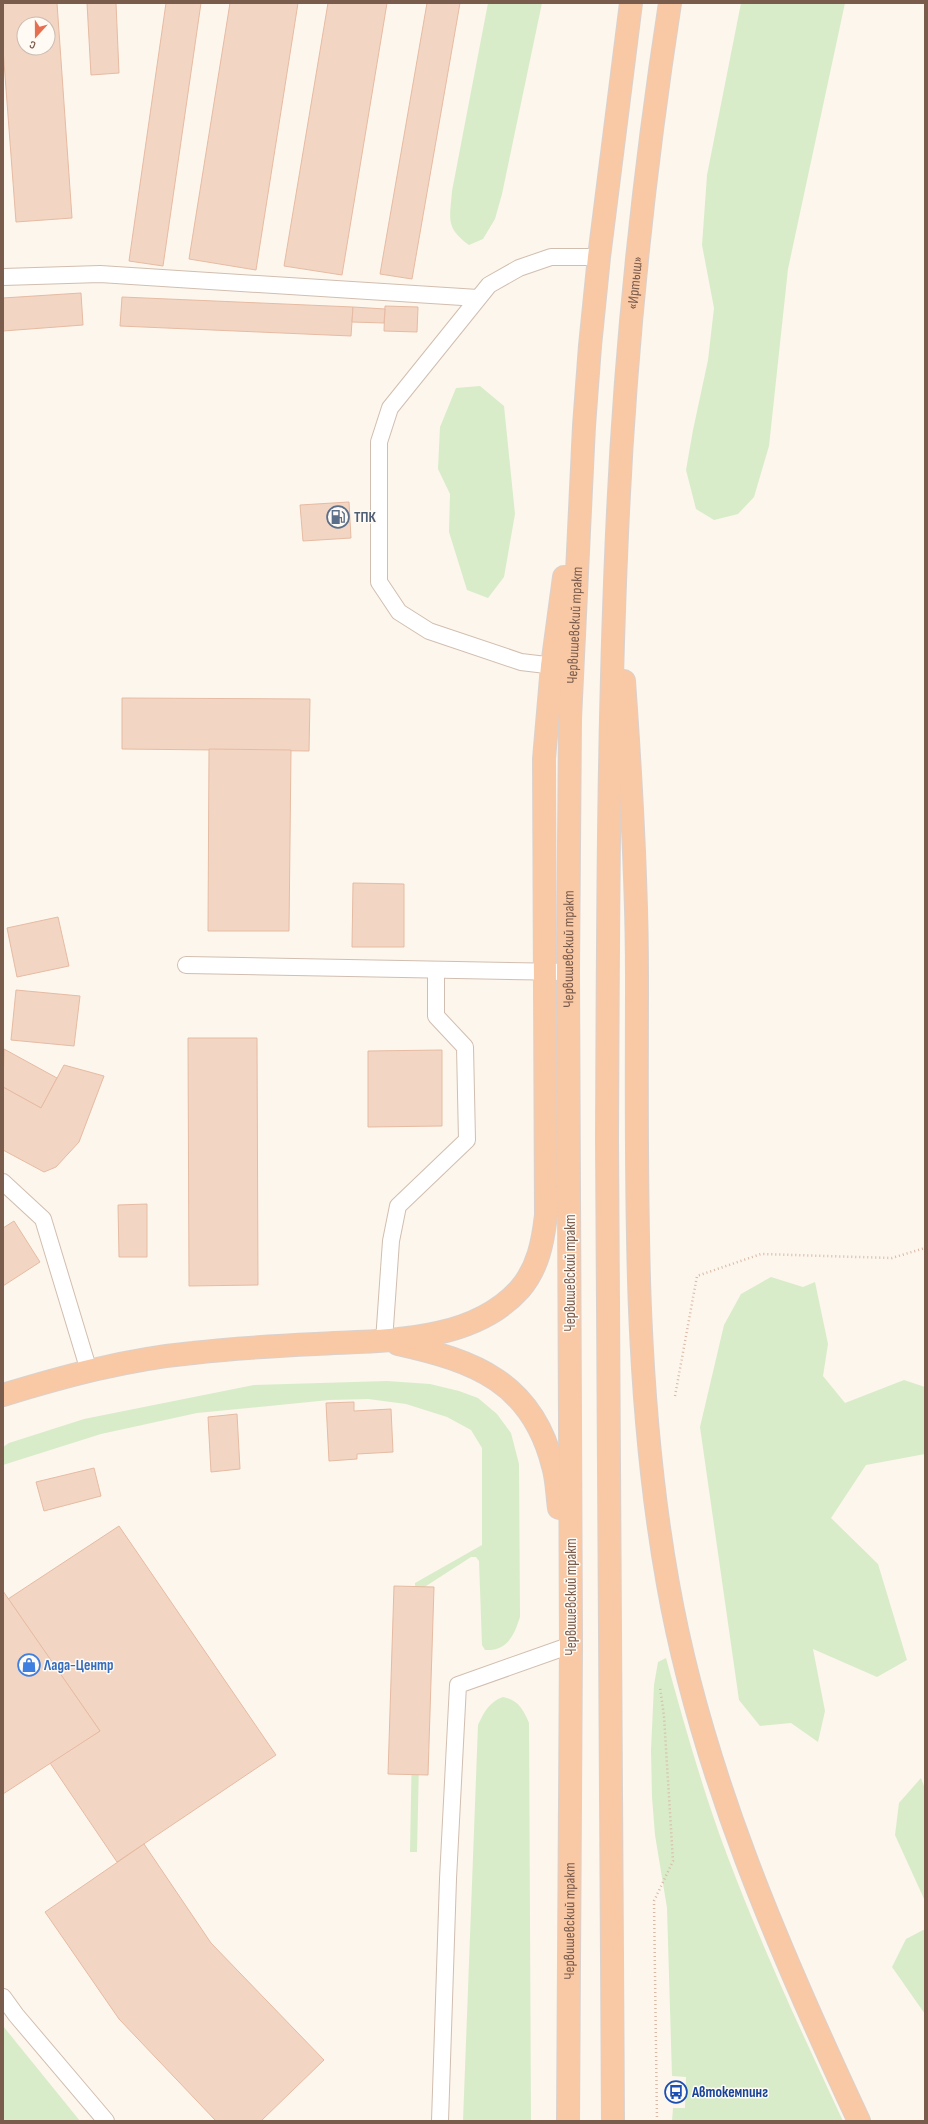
<svg xmlns="http://www.w3.org/2000/svg" width="928" height="2124" viewBox="0 0 928 2124" font-family="'Sofia Sans Condensed',sans-serif">
<style>
.green{fill:#d8ecc9}
.building{fill:#f3d5c3;stroke:#e6bba3;fill-rule:evenodd}
.lines{fill:none;stroke-linecap:round;stroke-linejoin:round}
.service-casing{stroke:#d1beb0;stroke-width:18}
.trunk-casing{stroke:#dad1cd;stroke-width:24}
.path{stroke:#d9b8a5;stroke-width:2.5;stroke-dasharray:1 3;stroke-linecap:butt}
.service{stroke:#fff;stroke-width:16}
.trunk{stroke:#f9c8a4;stroke-width:22}
.labels{text-anchor:middle;dominant-baseline:central;stroke-width:3;stroke-linejoin:round;paint-order:stroke}
.street-label{font-size:15px;fill:#7a5c4d;stroke:#fffaf3}
.service-label{font-size:15px;font-weight:bold;fill:#4e5e75;stroke:#fffaf3;text-anchor:start}
.shop-label{font-size:15px;font-weight:bold;fill:#366cbe;stroke:#fffaf3;text-anchor:start}
.transit-label{font-size:15px;font-weight:bold;fill:#164399;stroke:#fffaf3;text-anchor:start}
</style>
<rect width="100%" height="100%" fill="#fdf6ec"/>
<g class="green">
<path d="M488,3H542L502,194L495,219L483,239L469,245C445,227 450,219 452,191Z"/>
<path d="M741,3H845L788,269L769,446L754,497L738,514L714,520L696,509L686,470L693,430L708,360L714,308L702,245L707,175Z"/>
<path d="M480,386L504,406L515,514L504,577L488,598L467,590L449,532L450,494L438,469L440,427L456,388Z"/>
<path d="M771,1277L803,1287L815,1282L828,1344L823,1376L845,1403L904,1380L925,1387V1454L866,1465L831,1518L878,1564L907,1660L877,1677L813,1649L825,1711L818,1742L791,1723L760,1726L739,1700L700,1427L724,1325L741,1294Z"/>
<path d="M387,1381L430,1384L459,1391L478,1398L497,1414L511,1433L519,1464L520,1617C514,1636 507,1651 485,1650L482,1645L479,1561L476,1557H471L423,1588L417,1852H410L415,1583L482,1545V1448L471,1430L447,1417L406,1404L368,1399L329,1400L197,1413L101,1434L3,1465V1447L9,1443L84,1419L254,1385Z"/>
<path d="M666,1658C684,1724 703,1791 727,1855C761,1945 802,2033 843,2121H672L673,2108H685L686,2077L672,2076L667,1908L655,1835L652,1797L651,1750L654,1685L658,1662Z"/>
<path d="M503,1697C518,1700 523,1709 529,1723L531,2121H463L478,1725C484,1712 489,1702 503,1697Z"/>
<path d="M921,1778L925,1789V1901L895,1835L899,1803Z"/>
<path d="M925,1929V2014L892,1967L906,1939Z"/>
<path d="M3,2026L80,2121H3Z"/>
</g>
<g class="building">
<path d="M3,3H57L72,218L16,222L3,49ZM24,24H48V48H24Z"/>
<path d="M87,3H116L119,73L91,75Z"/>
<path d="M166,3H201L163,266L129,261Z"/>
<path d="M230,3H298L256,270L189,259Z"/>
<path d="M328,3H387L342,275L284,266Z"/>
<path d="M427,3H460L412,279L380,274Z"/>
<path d="M81,293L83,325L3,331V298Z"/>
<path d="M122,297L353,307L351,336L120,326Z"/>
<path d="M385,306L418,307L417,332L384,331Z"/>
<path d="M353,307L385,309L384,323L352,322Z"/>
<path d="M349,502L351,538L303,541L300,505Z"/>
<path d="M122,698L310,699L309,751L122,749Z"/>
<path d="M209,749L291,750L289,931H208Z"/>
<path d="M353,883L404,884V947H352Z"/>
<path d="M58,917L69,966L17,977L7,928Z"/>
<path d="M16,990L80,996L74,1046L11,1040Z"/>
<path d="M188,1038H257L258,1285L189,1286Z"/>
<path d="M4,1049L57,1078L41,1108L3,1087Z"/>
<path d="M442,1050V1126L368,1127V1051Z"/>
<path d="M64,1065L104,1076L79,1142L56,1167L44,1172L3,1150V1087L41,1108Z"/>
<path d="M147,1204V1257H119L118,1205Z"/>
<path d="M14,1221L40,1262L3,1286V1228Z"/>
<path d="M354,1402V1411L391,1409L393,1452L357,1454V1459L329,1461L326,1403Z"/>
<path d="M237,1414L240,1469L211,1472L208,1417Z"/>
<path d="M94,1468L101,1496L44,1511L36,1482Z"/>
<path d="M119,1526L276,1755L117,1862L50,1763L100,1731L8,1599Z"/>
<path d="M394,1586L434,1587L428,1775L388,1774Z"/>
<path d="M3,1591L100,1731L3,1794Z"/>
<path d="M144,1844L211,1943L324,2060L261,2121H216L119,2019L45,1912Z"/>
</g>
<g class="lines">
<g class="service-casing">
<g id="service">
<path d="M3,277L100,274L478,298"/>
<path d="M563,667L521,662L429,631L399,612L379,582V442L390,408L489,285L519,268L551,257H599"/>
<path d="M186,965L568,972"/>
<path d="M3,1182L43,1219L89,1371"/>
<path d="M384,1341L391,1241L398,1206L467,1140L465,1047L436,1016V970"/>
<path d="M3,1997L16,2015L106,2121"/>
<path d="M440,2121L448,1879L458,1685L571,1645"/>
</g>
</g>
<g class="trunk-casing">
<g id="trunk">
<path d="M624,681C631,779 637,879 637,977C637,1180 632,1384 668,1584C701,1771 779,1950 859,2121"/>
<path d="M398,1344C475,1361 532,1382 553,1466C557,1479 557,1494 559,1508"/>
<path d="M3,1395C65,1376 128,1359 193,1353C234,1348 275,1346 316,1344C382,1340 471,1344 520,1289C538,1268 543,1242 546,1215L544,759L552,666L564,577"/>
<path id="s1" d="M568,2121L571,1645L568,972L570,719L584,426L590,346L599,257L631,3"/>
<path id="s2" d="M613,2121C609,1794 607,1467 607,1140C608,931 608,721 618,512C626,342 644,171 670,3"/>
</g>
</g>
<g class="path">
<path d="M675,1396L697,1276L761,1254L892,1258L925,1248"/>
<path d="M657,2121L654,1901L673,1861L664,1716L660,1687"/>
</g>
<use href="#service" class="service"/>
<use href="#trunk" class="trunk"/>
</g>
<defs>
<g id="fuel-ring" transform="scale(1.15)"><circle r="9.5" fill="#fffaf3" stroke="#5c6f8a" stroke-width="1.5"/><path d="M-5.5-6h7V0h2V4h1.3V-2.5L3-4.5l.8-.8L6-3V5H2.5V1h-1V6h-7ZM-4.2-4.7v3.2H.2V-4.7Z" fill="#5c6f8a"/></g>
<g id="shop-ring" transform="scale(1.15)"><circle r="9.5" fill="#fffaf3" stroke="#3f7fe0" stroke-width="1.5"/><path d="M-5-2.5h2.3a2.7 3.5 0 0 1 5.4 0H5L5.5 6h-11ZM-1.5-2.5h3a1.5 2.3 0 0 0-3 0Z" fill="#3f7fe0"/></g>
<g id="bus-ring" transform="scale(1.15)"><circle r="9.5" fill="#fffaf3" stroke="#1a4fb4" stroke-width="1.5"/><path d="M-5-6H5V4H4V6H2V4H-2V6H-4V4H-5ZM-3.5-4V0h7V-4ZM-3.5 1.2v1.5H-2V1.2ZM2 1.2v1.5H3.5V1.2Z" fill="#1a4fb4"/></g>
</defs>
<g fill-rule="evenodd">
<use href="#fuel-ring" x="338" y="517"/>
<use href="#shop-ring" x="29" y="1665"/>
<use href="#bus-ring" x="676" y="2092"/>
</g>
<g class="labels">
<g class="street-label">
<text stroke="none"><textPath href="#s2" startOffset="1839">«Иртыш»</textPath></text>
<text stroke="none"><textPath href="#s1" startOffset="1496">Червишевский тракт</textPath></text>
<text stroke="none"><textPath href="#s1" startOffset="1172">Червишевский тракт</textPath></text>
<text transform="translate(570 1273) rotate(-90)">Червишевский тракт</text>
<text transform="translate(571 1597) rotate(-90)">Червишевский тракт</text>
<text stroke="none"><textPath href="#s1" startOffset="200">Червишевский тракт</textPath></text>
</g>
<g class="service-label">
<text x="354" y="517">ТПК</text>
</g>
<g class="shop-label">
<text x="44" y="1665">Лада-Центр</text>
</g>
<g class="transit-label">
<text x="692" y="2092">Автокемпинг</text>
</g>
</g>
<rect width="928" height="2124" fill="none" stroke="#7a5c4d" stroke-width="8"/>
<g transform="translate(36 36) rotate(201)"><circle r="19" fill="#fffaf3" stroke="#cabbb1"/>
<path d="M0-3L7 15L0 10L-7 15Z" fill="#e76f51"/>
<text y="-6" font-size="11" font-weight="bold" text-anchor="middle" fill="#7a5c4d">С</text>
</g>
</svg>
